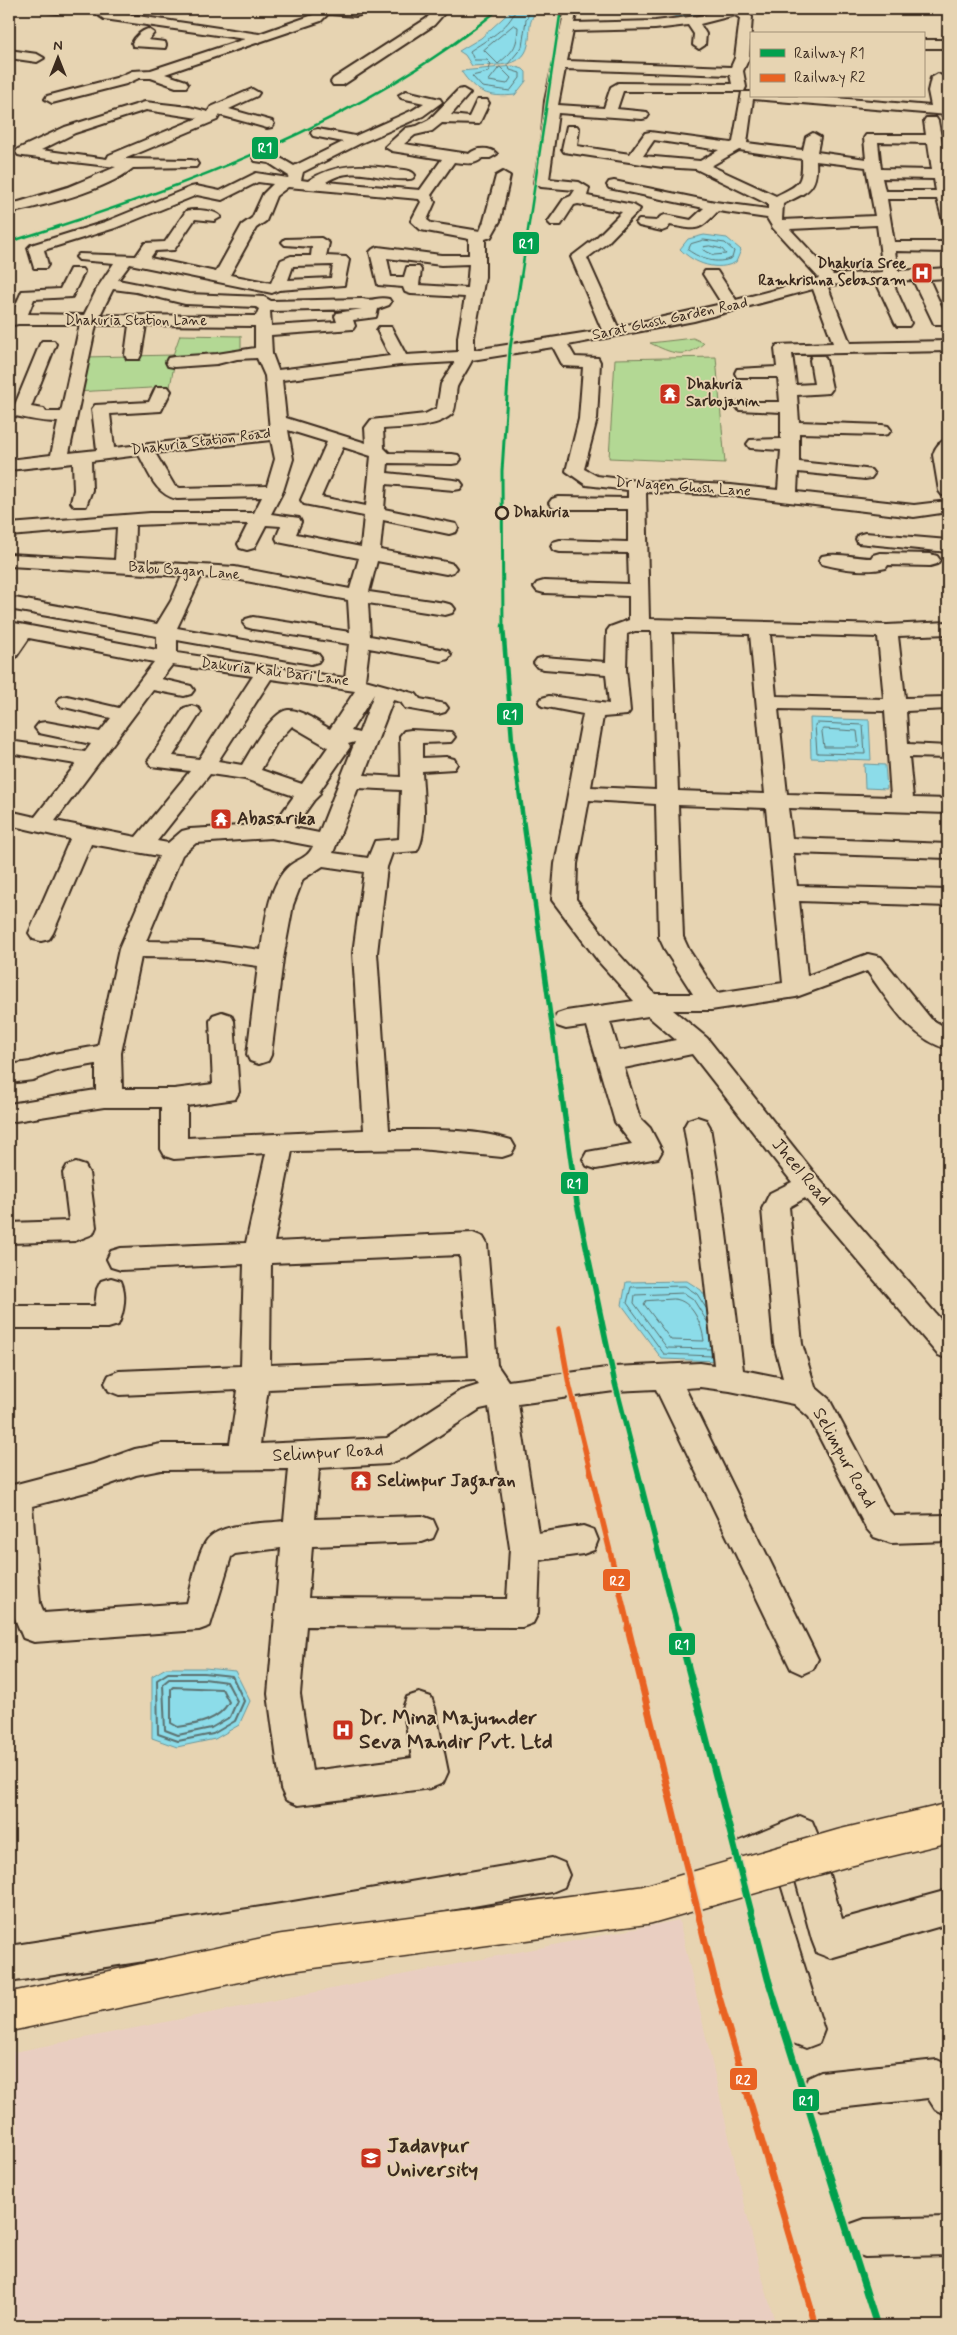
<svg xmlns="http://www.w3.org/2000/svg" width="957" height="2335" viewBox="0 0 957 2335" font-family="Mynerve,sans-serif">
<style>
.built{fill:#e9cec1}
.green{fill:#b3d894;stroke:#778159}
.water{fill:#8cdce9;stroke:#6c9598}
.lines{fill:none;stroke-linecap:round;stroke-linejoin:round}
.shore-far1{stroke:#5b716f;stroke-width:1}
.shore{stroke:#5b716f;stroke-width:2}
.minor-casing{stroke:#3b2a1e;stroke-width:4}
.minor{fill:#e7d4b2;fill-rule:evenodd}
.major-bridge-casing{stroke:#3b2a1e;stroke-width:41;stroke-linecap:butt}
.major-bridge{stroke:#fbddab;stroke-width:38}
.rail-1-far4-casing{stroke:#e7d4b2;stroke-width:4.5}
.rail-1-far3-casing{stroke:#e7d4b2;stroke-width:5.5}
.rail-1-far2-casing{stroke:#e7d4b2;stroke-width:8}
.rail-1-far1-casing{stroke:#e7d4b2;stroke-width:9}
.rail-1-casing{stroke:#e7d4b2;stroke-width:11}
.rail-2-far1-casing{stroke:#e7d4b2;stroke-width:9}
.rail-2-casing{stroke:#e7d4b2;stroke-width:11}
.rail-1-far4{stroke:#03a04e;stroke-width:2.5}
.rail-1-far3{stroke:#03a04e;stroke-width:3}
.rail-1-far2{stroke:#03a04e;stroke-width:4.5}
.rail-1-far1{stroke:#03a04e;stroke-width:5.5}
.rail-1{stroke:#03a04e;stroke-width:7}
.rail-2-far1{stroke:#e96222;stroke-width:5.5}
.rail-2{stroke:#e96222;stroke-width:7}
.stop-dot{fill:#e7d4b2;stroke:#3b2a1e;stroke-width:2.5}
.labels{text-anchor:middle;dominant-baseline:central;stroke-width:4;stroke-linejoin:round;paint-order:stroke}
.far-poi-label{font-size:15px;font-weight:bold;fill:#3b2a1e;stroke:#e7d4b2;text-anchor:end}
.far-street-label{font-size:15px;fill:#3b2a1e;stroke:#e7d4b2}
.far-stop-label{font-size:15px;font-weight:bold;fill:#3b2a1e;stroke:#e7d4b2;text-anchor:start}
.poi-label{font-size:18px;font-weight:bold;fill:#3b2a1e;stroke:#e7d4b2;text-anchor:start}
.street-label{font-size:18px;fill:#3b2a1e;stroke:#e7d4b2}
.near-poi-label{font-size:21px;font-weight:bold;fill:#3b2a1e;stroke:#e7d4b2;text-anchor:start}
.line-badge{stroke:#e7d4b2;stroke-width:2}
.badge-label{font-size:14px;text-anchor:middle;font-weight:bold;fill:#fff}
</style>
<rect width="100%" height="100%" fill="#e7d4b2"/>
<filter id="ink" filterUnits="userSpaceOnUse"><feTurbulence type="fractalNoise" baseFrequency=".02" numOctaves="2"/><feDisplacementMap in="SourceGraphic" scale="10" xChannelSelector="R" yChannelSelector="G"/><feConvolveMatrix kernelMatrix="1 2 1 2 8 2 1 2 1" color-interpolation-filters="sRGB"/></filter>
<g filter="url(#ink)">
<path class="built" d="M679,1920L758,2262L776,2326H9V2053Z"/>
<g class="green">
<path d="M180,335L241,336V349L216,357L175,360L170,387L75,392L85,357L173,355Z"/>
<path d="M693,338L704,343C685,360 671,353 650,343Z"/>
<path d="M716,357L725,463L609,458L615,359Z"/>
</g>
<g class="water">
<path d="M513,9H537C526,27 532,27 528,45C523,70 492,64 472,66L465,55L459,51L481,38Z"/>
<path d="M670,9H708L710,15L681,19L670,14Z"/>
<path d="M513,66L523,69L526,72V81L515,95C488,98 475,92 461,71Z"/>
<path d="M704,235L727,238L741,250L736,262C718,272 694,264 680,249L688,239Z"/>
<path d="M810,718L869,720L871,760L811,758Z"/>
<path d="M864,764L885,765L887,789L865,788Z"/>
<path d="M687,1281L701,1290L718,1317L719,1361L662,1359L622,1305L626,1282Z"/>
<path d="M166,1668H205L235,1671L250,1701L239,1725L215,1739L177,1747L152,1738V1676Z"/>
</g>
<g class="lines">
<g class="shore-far1">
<path d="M516,9C509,29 486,40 470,51L474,60H487L491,64L488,72L472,76L482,87L510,91L520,78V73L510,70L508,64L522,47L526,20L531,9"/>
<path d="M514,25L518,27C517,48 514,50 498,64L484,50Z"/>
<path d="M500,67L511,78L507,84L489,81Z"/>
<path d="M704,240L725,243L734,251L732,258C716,265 701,259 688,250L691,244Z"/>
<path d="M710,246L722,249L726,254L714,255L703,250L704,247Z"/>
<path d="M818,723L863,725L865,754L817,753L815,725Z"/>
<path d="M824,729L857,731L859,747H824L822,732Z"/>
<path d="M674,1299C692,1300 702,1324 704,1341L671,1340L644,1304L646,1301Z"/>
<path d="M706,1308L697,1294L685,1286L631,1287L627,1303L664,1354L712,1356"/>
<path d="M708,1323L693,1299L684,1293L635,1295L634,1303L667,1348L711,1349"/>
</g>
<g class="shore">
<path d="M168,1673H204L232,1676L244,1701L235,1721L213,1734L178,1741L158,1734L157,1680Z"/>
<path d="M169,1679H204L227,1682L237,1701L230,1717L211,1728L178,1735L165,1730L163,1684Z"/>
<path d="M173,1687L222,1689L229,1702C218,1721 198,1724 178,1727L171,1723V1689Z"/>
</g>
<g class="minor-casing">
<g id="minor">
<path d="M9,9H17L9,15Z"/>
<path d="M47,9H63L57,13L49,12Z"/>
<path d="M319,9H364L360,15L356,16L328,14L321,21L165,74L186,81L188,84L186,87H176L151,78H139L126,84L52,103L45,99L47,96L116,78L132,71L151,70L245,39L104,19L98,15L100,12L104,11L259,34L313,15Z"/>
<path d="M435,9H448L434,25L343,85H333L331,82L333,79L426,19Z"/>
<path d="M565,9H577L574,23L655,21L698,16L729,9H747L746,11L752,17L749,58L743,71L746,87L744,91H623L617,109L647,112L649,115L647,118L642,119L558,113L549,179L579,182L589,188L587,196L633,205L640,209L607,243L587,258L618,327L722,304L703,274L705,271H717L736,300L819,278L773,228L767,218L718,211C698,232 698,230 670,225L667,229L662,231L639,226L636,223L639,220L657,221L660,217L665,215L691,220L704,208L609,188L607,185L609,182L614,181L715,202L768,209V204L696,169L662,167L564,152L562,149L567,126H577L579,129L577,146L630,154L645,133L650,132L731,143L733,142L742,92H751V96H812L931,106L928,91L931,78L938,74L945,78L942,91L945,107H948V115L753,99L747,143L803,150L806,137L813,133L820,137L817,152L866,159L864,138L866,135H926L924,121L926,118H936L938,121L948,175V222L943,221L937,199H887L894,242H948V252L895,251L898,271L948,268V278L929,279L948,321L946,324H934L913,280L892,281L911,323L909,326H897L895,323L876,282L827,285L850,343L948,341V351L792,354L796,385L814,384L810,360L812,356H824L826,360L832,389L829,393L797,395L799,422L882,425L888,426L891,430L888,434L882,435L799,433V462L865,469L871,470L874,474L871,478L865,479L798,472L797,492L914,505L948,501V512L914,517L731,495L646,492L649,619L887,625L948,622V634L898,636L905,698L948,697V709L906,711L908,744L948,746V758L909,757L913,798L948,799V813L788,808L792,838L948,844V858L793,853L797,886L948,890V906L799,901L807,976L868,954L881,957L931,1019L948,1029V1049C910,1039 889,1001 867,971L796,997L711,1010H673L707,1038L819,1179L948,1328V1359L938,1355L805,1198L789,1207L802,1344L815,1387L829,1399L888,1510L894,1516L948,1515V1541L891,1543L874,1537L866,1528L809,1417L794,1404L730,1391L700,1387L685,1388L818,1659L813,1669L802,1674L791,1669L656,1389L614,1391L518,1404L538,1533L583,1526L594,1530L598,1540L594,1550L583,1554L540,1560L538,1613L533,1623L522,1627L306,1626L300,1694L312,1771L412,1758L403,1708L407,1697L419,1693L431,1697L435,1708L448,1772L443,1783L431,1788L298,1805L286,1800L281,1789L268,1694L281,1548L235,1554L231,1557L210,1626L199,1630L34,1642L23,1638L9,1604V1486L93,1464L135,1449L161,1444H230L238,1390L119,1395L109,1391L105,1383L109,1375L119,1371L241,1366L244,1264L121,1270L111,1267L107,1259L111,1251L121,1248L246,1243L266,1153L174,1159L165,1156L161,1149V1107H104L9,1122V1104L96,1090V1064L57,1071L33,1080L9,1083V1065L30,1062L53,1054L98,1046L119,949L159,856L91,844L53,933L49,939L41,941L33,939L29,933L70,839L9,825V811L35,817L76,764L9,753V741L85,752L91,744L39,733L35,728L39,723L46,722L100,732L111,718L60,706L57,702L60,698L67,696L119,708L154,662L29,638L16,657L9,659V638L11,634H9V622L157,650V636L9,609V597L157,624L171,601L182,576L9,566V554L115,560L117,527L9,536V524L150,513H254L262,497L177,499C155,494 149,473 139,455L91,461L92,490L86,506H74L71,502L74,490L73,463L9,470V460L51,455L58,422C42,422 30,419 15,416L12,412L40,344L42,341H54L56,344L31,407L44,409L46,412H61L80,324H18L9,326V316H11L22,291L60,289L70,269H82L84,272L72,297L34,299L28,314L84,315L98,287L114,263L79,260L76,257L79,254L136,256L145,243L165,242L186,211C195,209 216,210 221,217L214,221L195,219L174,250L155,251L150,258L216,272L242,225L252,218L263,194L273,184L258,182L222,200L197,195L115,228L44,250L48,265L46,268H34L28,248L31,245L105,222L191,187L196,186L220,191L256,173L288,178L289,176L269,163L255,161L253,158C263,146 284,160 294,166L343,142L313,136L311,133L313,130L318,129L355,136L413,110L424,103L401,98L399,95L406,91L440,99L442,102L423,116L361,143L303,172L301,180L308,181C335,163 363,164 394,169C401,170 411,169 415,175C413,178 413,179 409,179C380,182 355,163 326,182L420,190L442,159L392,151L385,147L406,128L417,126L429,120L458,90L463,89L470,93L451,115L469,117L477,100H487L489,103L479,124L442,123L432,131L415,135L404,144L469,154C476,147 491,147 497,154L490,158H482C475,166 464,163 454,162L431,195L435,202L427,220L431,223L480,231L484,221L496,176L503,172L510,176L500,221L491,237L485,239V277L474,337V350L602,330L571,257L597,237L622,212L578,204L574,205L561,225H551L548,222L564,199L571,196L575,190L541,187L534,183L541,144L545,101ZM735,15L740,18L735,58L731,67L567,61L573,31L655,29L688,25L694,34L693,45L699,49L705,45L706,34L700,24ZM565,69L730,75L732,84L618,83L611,87L604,108L558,105ZM654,140L719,150L700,161L643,156ZM878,142L928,143L932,170L881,169ZM739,150L802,159C803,185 798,185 776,196L711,166ZM816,161L866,167L875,216L782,220L783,204C807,192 818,190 816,161ZM882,178L934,179L936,191H885ZM288,187L419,199L421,202L411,221L421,230L469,239V255H441L378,247L373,249L370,252L378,285L403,287L405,292L411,294L465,297L458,337V352L406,355L391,327H379L377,330L390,356L278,370L272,354L271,335L353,329L355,326L353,320L376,317L378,309L389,305L391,302L389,299C378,296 373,302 363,299L271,301L264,297L189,294L118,280L130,264L272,293L279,290L344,285L349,260L346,257L326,256L329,243L321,238L285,239L282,242L285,245L312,247L311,256H291L281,260L271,283L230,275L256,228L266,221L276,196ZM877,225L883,272L833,275L790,229ZM387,258L441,265L469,264L467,288L419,285L421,270L419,267H407L404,277H391ZM333,265L331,278L288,280L293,266ZM113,289L136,292L185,304L256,307L259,309L256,316L100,315ZM813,289L833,343L777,345L775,349L777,367L737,369L735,373L737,377H778L780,402H739L736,406L739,410L781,412V439L750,440L747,444L750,448L781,450L778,490L731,485L637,481L597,476L584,469L597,419L600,362L598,358L575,357L568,345L694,321ZM362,309L337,313L335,316L337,322L271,326L270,311ZM96,325H129L125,355L127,359H139L141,355L146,325L255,326V348L217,354L174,357L168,358L166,362L168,366L174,367L217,364L237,359L257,358L265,376L270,430L114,448L110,414L161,411L171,391L168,387H156L149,402L95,405L92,409L97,450L69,453ZM553,347L563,366L583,367L579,419L566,471L586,485L628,490V498L558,497L552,499L549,503L552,507L558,509H628V542L560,540L553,542L551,546L553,550L560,552L628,553L629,584L544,581L537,583L534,587L537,591L544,593L629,596V620L610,627L607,631L606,662L544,657L537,659L534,663L537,667L544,669L606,674L609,704L549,696L542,698L539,702L542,706L583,714L555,864L552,900L599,962L634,1001L566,1011L557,1014L554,1020L557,1026L566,1029L587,1026L615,1122L632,1144L587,1152L583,1159L587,1166L596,1169L658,1158L662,1151L650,1128L640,1118L624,1068L692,1054L792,1182L770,1193L762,1209L774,1344L783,1378L743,1370L721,1194L710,1127L706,1120L697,1117L688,1120L684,1127L695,1194L714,1365L700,1363L614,1367L508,1381L497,1365L487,1244L483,1237L473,1233L274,1242L292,1151L420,1149L502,1157L511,1154L515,1147L511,1140C473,1128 429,1130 389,1130L377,953L387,867L392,853L417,851C428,833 423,792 422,771L454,769L457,764L454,759L446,757L422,758V743L451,742L455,737L451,732L411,730L404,731L400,736L401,777L364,775L393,700L401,702L405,708L438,714L445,712L448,708L445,704L420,699L416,694L365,680L369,648L441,661L448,659L451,655L448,651L441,649L370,636L368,603L445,615L452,613L455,609L452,605L445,603L369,592L377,561L446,574L453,572L456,568L453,564L446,562L380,550L383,520L449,534L456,532L458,528L456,524L384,509L386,484L454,490L460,489L463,485L460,481L454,480L387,473L388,463L452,464L458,463L461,459L458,455L452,454L389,453L384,448L383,429C403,427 436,429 452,414C457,408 455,395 457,387C459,382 469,367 472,360ZM455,362L441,384L437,408L425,414L371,420L365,428L366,443L286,418L282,380L400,365ZM288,430L327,442L301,500L304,504L364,516L361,547L296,534L301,522L299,518L271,514L283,491L293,459ZM271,440L275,459L267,486L180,488L174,485L155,453ZM343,447L371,456L366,506L321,497ZM186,523L248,524L238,544L240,548L247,550L254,548L266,525L281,526L276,538L278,542L359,558L350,589L235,567L134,561L135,525ZM201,577L235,579L348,600L350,632L253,617L246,619L243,623L246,627L253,629L349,644L345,678L177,653V640L311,664L318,662L321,658L318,654L311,652L177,628ZM635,631H652L656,790L591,787L603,717L627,715L630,711L626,669L627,634ZM672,632L750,634L765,794L678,791ZM770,634L878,637L884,699L776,696ZM172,665L253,676L199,759L173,756L201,712L198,708L191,706L184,708L148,761L151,766L190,771L136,837L55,821L153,690L184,696L191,694L194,690L191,686L161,679ZM271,679L355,691L330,729C319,723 301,709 288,710C272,711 250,752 242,765L218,761ZM374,694L359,733L351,731ZM778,709L885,711L891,797L787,794ZM292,726L328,747L302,784L261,770L276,743ZM355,742L319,833L294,828L314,800L320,794L319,792L350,747L348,744ZM210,774L245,779L294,796L274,824L190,829L182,831L168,843L157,841ZM358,788L401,790L399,839L375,841L368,858L333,853ZM589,800L656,804L659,937L666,952L693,994H655L615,950L576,899L577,864ZM678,805L766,808L783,983L717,993L689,950L683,937ZM271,838L313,846C308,859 296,859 287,868C268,887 265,924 261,950L201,942L146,941L182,855L196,843ZM323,866L364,872L353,953L364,1130L187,1138V1106L235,1099L239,1092L234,1021L231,1015L222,1012L213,1015L210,1021L213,1084L174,1089H122L121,1053L141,957L201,958L258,966L247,1055L250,1061L259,1064L268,1061L271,1055L283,959L293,905L303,879ZM648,1016L676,1040L619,1051L610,1022ZM460,1255L468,1357L270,1365L271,1263ZM475,1380L479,1385L460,1391L387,1438L260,1444L268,1389ZM489,1407L510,1548L507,1599L308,1598L312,1546L422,1542L433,1538L437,1529L433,1520L422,1516L315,1519L319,1468L388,1464L406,1457L480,1409ZM289,1469L284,1521C263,1524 221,1522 207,1540C197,1553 192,1586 187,1603L44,1613L40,1603L32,1506L94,1490L136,1475L161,1470Z"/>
<path d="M148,29L154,33L148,40L165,42L166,45L165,48L133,46L132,43C135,37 141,31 148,29Z"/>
<rect x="923" y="40" width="25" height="8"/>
<path d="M9,50L37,54L44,58L37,62L9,58Z"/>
<path d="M252,89L259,93L257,96L229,109L272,121L274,124L272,127L267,128L220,115L217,120L124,159L191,160L196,161L198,164L196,167L133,168C107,190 43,206 9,213V205L68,187L116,167L23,156L18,155L16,152L18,149L65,127L145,102L189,107L208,112L211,107ZM146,110L198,118L109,155L107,159L41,150L75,133Z"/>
<path d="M948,439V496L942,495L939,491L933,455C935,447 940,441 948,439Z"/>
<path d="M865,533L948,540V552L858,543L856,539L858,535Z"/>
<path d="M880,553L930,554L937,556L940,560L937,564L930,566L888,565L886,568C866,573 842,569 822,564L819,560L822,556C838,552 855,558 871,558L873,555Z"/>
<path d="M76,1163L85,1166L89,1173L96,1227L93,1234L75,1241L9,1243V1223L69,1221L63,1173L67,1166Z"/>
<path d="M111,1278L121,1281C127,1294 124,1313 118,1325L108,1328H9V1306H95L97,1289L101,1281Z"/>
<path d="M800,1816L812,1821L817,1833L842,1919L948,1890V1924L830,1958L817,1953L812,1940L789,1855L772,1862L824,2030L819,2043L806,2048L793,2043L788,2030L735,1853L740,1841Z"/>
<path d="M552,1858L564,1863L569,1875L564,1887L552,1892L287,1939L9,1982V1946L287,1903Z"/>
<path d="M937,2060L948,2065V2115L935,2109L928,2098L821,2110L808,2104L802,2091L808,2078L821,2072Z"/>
<path d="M948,2217V2255L865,2257L851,2252L846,2238L851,2224L865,2219Z"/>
</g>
</g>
<use href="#minor" class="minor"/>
<g class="major-bridge-casing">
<path id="major-bridge" d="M9,2012L283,1953L646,1905L843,1848L948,1823"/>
</g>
<use href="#major-bridge" class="major-bridge"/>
<g class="rail-1-far4-casing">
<g id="rail-1-far4">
<path d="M9,242C177,190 362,123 499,9"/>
<path d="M521,277L561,9"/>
</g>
</g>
<g class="rail-1-far3-casing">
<path id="rail-1-far3" d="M503,627L502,471L510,349L521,276"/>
</g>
<g class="rail-1-far2-casing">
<path id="rail-1-far2" d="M503,626L512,740L558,1070"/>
</g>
<g class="rail-1-far1-casing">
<path id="rail-1-far1" d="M558,1068L577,1203L614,1379L678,1629"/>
</g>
<g class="rail-1-casing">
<path id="rail-1" d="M678,1628L768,1979L877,2326"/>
</g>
<g class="rail-2-far1-casing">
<path id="rail-2-far1" d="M559,1329L569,1384L629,1629"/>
</g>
<g class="rail-2-casing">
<path id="rail-2" d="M628,1628L717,1990L816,2326"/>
</g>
<use href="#rail-1-far4" class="rail-1-far4"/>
<use href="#rail-1-far3" class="rail-1-far3"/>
<use href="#rail-1-far2" class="rail-1-far2"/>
<use href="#rail-1-far1" class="rail-1-far1"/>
<use href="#rail-1" class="rail-1"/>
<use href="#rail-2-far1" class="rail-2-far1"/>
<use href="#rail-2" class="rail-2"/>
</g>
</g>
<defs>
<g id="hospital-square" transform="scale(1.125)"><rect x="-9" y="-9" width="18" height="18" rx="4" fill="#c8321e" stroke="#e7d4b2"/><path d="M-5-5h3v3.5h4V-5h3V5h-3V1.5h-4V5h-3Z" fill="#fff"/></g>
<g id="temple-square" transform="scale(1.125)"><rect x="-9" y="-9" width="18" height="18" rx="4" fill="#c8321e" stroke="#e7d4b2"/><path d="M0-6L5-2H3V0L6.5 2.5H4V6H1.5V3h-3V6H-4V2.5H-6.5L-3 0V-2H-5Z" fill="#fff"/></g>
<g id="university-square" transform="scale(1.125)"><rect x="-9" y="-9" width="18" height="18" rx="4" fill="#c8321e" stroke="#e7d4b2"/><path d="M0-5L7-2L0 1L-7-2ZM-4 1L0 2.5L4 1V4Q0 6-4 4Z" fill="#fff"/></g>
</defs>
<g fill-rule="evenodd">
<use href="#hospital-square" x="922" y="273"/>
<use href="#temple-square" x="670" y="394"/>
<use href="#temple-square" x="221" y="819"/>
<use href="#temple-square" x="361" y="1481"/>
<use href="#hospital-square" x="343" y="1730"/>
<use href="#university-square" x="371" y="2158"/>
</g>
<circle class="stop-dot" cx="502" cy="513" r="6"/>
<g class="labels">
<g class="far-poi-label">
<text x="906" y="264">Dhakuria Sree<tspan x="906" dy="17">Ramkrishna Sebasram</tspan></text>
<text x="686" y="385" text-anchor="start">Dhakuria<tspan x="686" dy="17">Sarbojanin</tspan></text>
</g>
<g class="far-street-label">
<text transform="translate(670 319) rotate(-12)">Sarat Ghosh Garden Road</text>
<text x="136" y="321">Dhakuria Station Lane</text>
<text transform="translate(201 442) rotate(-7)">Dhakuria Station Road</text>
<text transform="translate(683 487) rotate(4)">Dr Nagen Ghosh Lane</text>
<text transform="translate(184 571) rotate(4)">Babu Bagan Lane</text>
<text transform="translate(275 672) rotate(7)">Dakuria Kali Bari Lane</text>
</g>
<g class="far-stop-label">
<text x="513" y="513">Dhakuria</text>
</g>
<g class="poi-label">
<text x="237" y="819">Abasarika</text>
<text x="377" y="1481">Selimpur Jagaran</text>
</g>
<g class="street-label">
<text transform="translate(801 1172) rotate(50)">Jheel Road</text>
<text transform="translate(328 1453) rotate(-3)">Selimpur Road</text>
<text transform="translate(844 1458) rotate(61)">Selimpur Road</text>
</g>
<g class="near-poi-label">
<text x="359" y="1718">Dr. Mina Majumder<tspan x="359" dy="24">Seva Mandir Pvt. Ltd</tspan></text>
<text x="387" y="2146">Jadavpur<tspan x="387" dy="24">University</tspan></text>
</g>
</g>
<g class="line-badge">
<rect x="251" y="136" width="28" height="24" rx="5" fill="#03a04e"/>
<rect x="512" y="231" width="28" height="24" rx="5" fill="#03a04e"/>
<rect x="496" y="702" width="28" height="24" rx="5" fill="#03a04e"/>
<rect x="560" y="1171" width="29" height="24" rx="5" fill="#03a04e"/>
<rect x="602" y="1568" width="29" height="24" rx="5" fill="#e96222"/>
<rect x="668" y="1632" width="28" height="24" rx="5" fill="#03a04e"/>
<rect x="729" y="2067" width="29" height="24" rx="5" fill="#e96222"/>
<rect x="792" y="2088" width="28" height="24" rx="5" fill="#03a04e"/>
</g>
<g class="badge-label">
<text x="265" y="152">R1</text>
<text x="526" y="248">R1</text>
<text x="510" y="719">R1</text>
<text x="574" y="1188">R1</text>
<text x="617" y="1585">R2</text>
<text x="682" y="1649">R1</text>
<text x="743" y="2084">R2</text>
<text x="806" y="2105">R1</text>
</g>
<rect width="957" height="2335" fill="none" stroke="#e7d4b2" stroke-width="30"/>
<rect x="15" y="15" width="927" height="2305" fill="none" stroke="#3b2a1e" stroke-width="2" filter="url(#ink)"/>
<rect x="750" y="32" width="175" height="65" fill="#e7d4b2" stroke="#a29077"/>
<rect x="760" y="49" width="25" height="8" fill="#03a04e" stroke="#a29077"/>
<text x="794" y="58" font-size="15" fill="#3b2a1e">Railway R1</text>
<rect x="760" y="74" width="25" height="8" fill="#e96222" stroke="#a29077"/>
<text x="794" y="82" font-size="15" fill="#3b2a1e">Railway R2</text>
<g transform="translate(58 58)" stroke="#e7d4b2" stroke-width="4" paint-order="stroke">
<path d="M0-4L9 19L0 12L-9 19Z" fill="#3b2a1e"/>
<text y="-8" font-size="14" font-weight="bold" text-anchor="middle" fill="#3b2a1e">N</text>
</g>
</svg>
